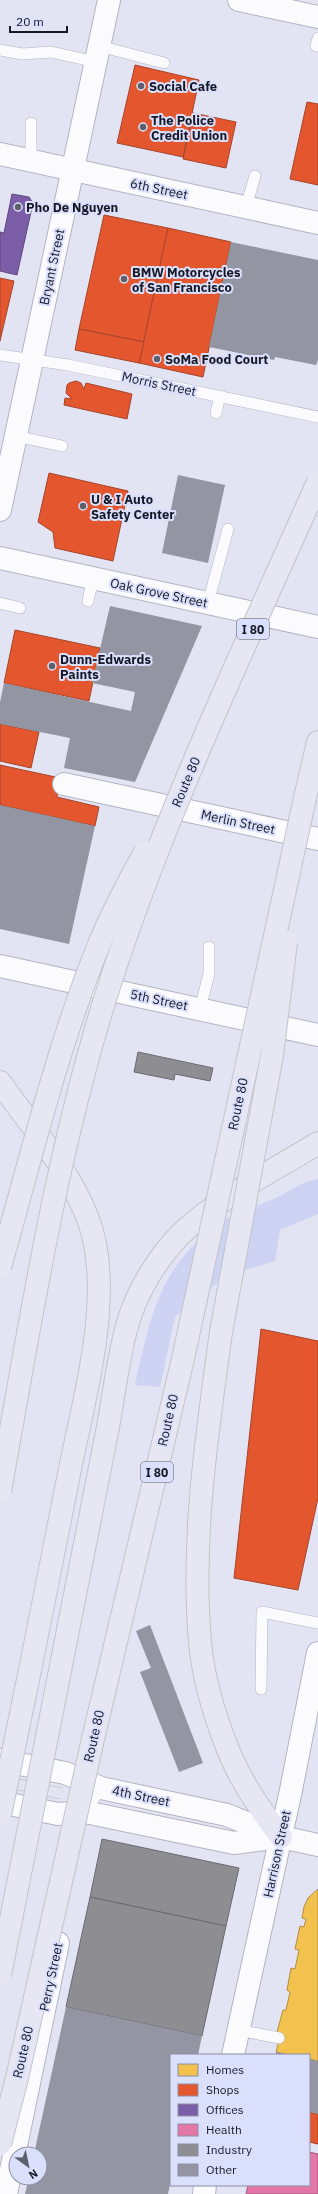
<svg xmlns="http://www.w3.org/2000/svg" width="318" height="2194" viewBox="0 0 318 2194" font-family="'IBM Plex Sans',sans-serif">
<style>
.green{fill:#ced2f3}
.homes{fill:#f2c14e;stroke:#b08e42}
.shops{fill:#e4572e;stroke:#a6442b}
.offices{fill:#7b5ea7;stroke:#5d4980}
.health{fill:#e377a8;stroke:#a65a81}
.industry{fill:#8d8d92;stroke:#6a6a71}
.building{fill:#9395a2}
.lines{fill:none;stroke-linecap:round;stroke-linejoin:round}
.service-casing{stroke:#b3b4c2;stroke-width:12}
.minor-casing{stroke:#b3b4c2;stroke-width:24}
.secondary-casing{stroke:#b3b4c2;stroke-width:24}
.motorway-casing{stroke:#c2c3cb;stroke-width:24}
.service{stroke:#fbfbfd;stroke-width:11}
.minor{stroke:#fbfbfd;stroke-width:22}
.secondary{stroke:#fbfbfd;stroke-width:22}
.motorway{stroke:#e6e7f2;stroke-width:22}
.tram{stroke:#cacace;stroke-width:1}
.motorway-bridge-casing{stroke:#c2c3cb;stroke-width:24;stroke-linecap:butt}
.motorway-bridge{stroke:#e6e7f2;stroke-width:22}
.poi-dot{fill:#5e5f6d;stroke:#dadffb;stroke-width:1.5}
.labels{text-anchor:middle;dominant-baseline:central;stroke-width:4;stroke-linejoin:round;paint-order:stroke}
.shield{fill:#dadffb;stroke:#525465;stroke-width:1}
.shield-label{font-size:12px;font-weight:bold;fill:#171825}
.poi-label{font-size:13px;font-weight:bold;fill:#171825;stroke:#dadffb;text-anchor:start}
.street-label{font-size:13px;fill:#171825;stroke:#dadffb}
</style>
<rect width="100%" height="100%" fill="#e2e4f3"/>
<path class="green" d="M318,1179V1214L280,1230L275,1261L227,1275L175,1317L160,1387L135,1385C150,1319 158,1269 216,1226C231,1214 254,1207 271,1200C288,1193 300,1182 318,1179Z"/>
<path class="homes" d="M318,1889V2061L309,2059V2055H289L276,2052L281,2033L277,2032L283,2010H286L290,1992L287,1990L291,1968L295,1969L299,1950L295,1949L300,1926L304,1927L306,1919L302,1918L304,1907L308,1898Z"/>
<g class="shops">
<path d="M135,65L199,80L183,157L117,143Z"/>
<path d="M307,102L318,104V185L290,179Z"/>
<path d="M193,113L236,122L226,168L183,159Z"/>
<path d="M104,215L168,228L144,342L79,329Z"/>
<path d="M168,228L231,242L203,377L139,363Z"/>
<path d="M0,278L14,281L0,341Z"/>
<path d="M79,329L144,342L139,363L75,350Z"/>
<path d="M76,381L81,383L84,389L86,383L132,394L127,419L64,405L65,398L72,399L66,393L67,385L69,383Z"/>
<path d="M49,473L128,491L113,561L55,548L53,532L38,522Z"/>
<path d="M15,630L100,648L89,701L4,683Z"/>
<path d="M0,724L39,732L31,768L0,761Z"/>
<path d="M0,765L60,778L57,797L99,807L95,826L0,805Z"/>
<path d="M261,1329L318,1341V1498L298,1590L234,1578Z"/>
<path d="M309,2112L318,2114V2144L309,2142Z"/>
</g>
<path class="offices" d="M12,194L29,197L33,203L17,275L0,271V232L4,233Z"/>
<path class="health" d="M309,2152L318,2154V2194H246L248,2185H309Z"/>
<g class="industry">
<path d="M138,1052L213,1068L210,1081L175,1074L174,1080L134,1072Z"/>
<path d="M102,1839L239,1868L226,1926L90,1897Z"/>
<path d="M90,1897L226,1926L202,2036L66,2007Z"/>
</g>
<g class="building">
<path d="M231,242L318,260V360L316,365L275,357L274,360L209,347Z"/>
<path d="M178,475L225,485L208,563L162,553Z"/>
<path d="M110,606L202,626L135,782L64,768L70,738L0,724V702L4,683L131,711L135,692L92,683Z"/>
<path d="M0,805L95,826L69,944L0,929Z"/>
<path d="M150,1625L203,1763L179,1772L140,1672L151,1668L136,1631Z"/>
<path d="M66,2007L202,2036L198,2055H171V2179L168,2194H25L29,2178H40V2154H34Z"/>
<path d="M276,2052L286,2054V2055H276Z"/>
<path d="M309,2059L318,2061V2114L309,2112Z"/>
</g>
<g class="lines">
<g class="service-casing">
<g id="service">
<path d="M99,46L164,63"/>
<path d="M316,46L318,38"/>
<path d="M0,50L22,54L51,52L96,62"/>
<path d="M31,123V161"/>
<path d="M246,207L255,176"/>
<path d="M0,355L68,365L318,417"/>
<path d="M216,413L220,396"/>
<path d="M16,436L62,446"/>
<path d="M88,601L93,578"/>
<path d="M0,603L20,608"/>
<path d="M208,603L228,529"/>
<path d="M200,1009L209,974V947"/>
<path d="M261,1689L262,1612L318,1623"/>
<path d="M85,1812L101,1788"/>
<path d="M238,2030L279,2038"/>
</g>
</g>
<g class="minor-casing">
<g id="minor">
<path d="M239,0L318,17"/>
<path d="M0,558L318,627"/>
<path d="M64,784L318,839"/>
<path d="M6,2194L58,1943"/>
</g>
</g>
<g class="secondary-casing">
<g id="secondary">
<path d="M0,154L318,223"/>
<path d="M0,510L109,0"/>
<path d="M0,966L318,1035"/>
<path d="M0,1760L65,1773L101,1788L227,1815L281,1837L318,1845"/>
<path d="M0,1802L58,1814L85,1812L234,1843L280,1837"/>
<path d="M233,2055L291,1790L318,1653"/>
<path d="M204,2194L205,2185"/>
</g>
</g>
<g class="motorway-casing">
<g id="motorway">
<path d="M305,798L318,742"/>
<path d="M0,1082C32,1128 81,1183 94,1239C109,1306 86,1393 72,1459C58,1529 44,1600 30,1670"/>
<path d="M221,1332C207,1434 191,1539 200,1642C203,1677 214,1714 227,1747C239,1779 260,1809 281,1837"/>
<path d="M108,1427C114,1394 118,1358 127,1326C136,1292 159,1255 184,1231C219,1198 276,1169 318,1143"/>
</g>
</g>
<use href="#service" class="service"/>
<use href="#minor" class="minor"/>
<use href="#secondary" class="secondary"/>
<use href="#motorway" class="motorway"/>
<g class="tram">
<path d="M0,1775L62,1788"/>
<path d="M0,1786L60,1799"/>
</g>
<g class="motorway-bridge-casing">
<g id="motorway-bridge">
<path d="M0,1267C31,1158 57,1047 100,942C113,911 129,881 145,852"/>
<path d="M221,1332L272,1055L286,942"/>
<path d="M0,1491C31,1319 57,1147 111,980C167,809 245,646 318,482"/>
<path d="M0,1815L30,1670"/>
<path d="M0,1975L108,1427"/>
<path d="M0,2144L17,2078L93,1739L182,1363L305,798"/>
</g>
</g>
<use href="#motorway-bridge" class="motorway-bridge"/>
</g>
<g class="poi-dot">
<circle cx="141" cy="86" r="4"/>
<circle cx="143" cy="127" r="4"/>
<circle cx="18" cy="207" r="4"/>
<circle cx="124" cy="279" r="4"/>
<circle cx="157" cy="359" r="4"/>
<circle cx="83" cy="506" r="4"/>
<circle cx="52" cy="666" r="4"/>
</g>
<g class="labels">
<g class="shield">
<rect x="237" y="619" width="32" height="20" rx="3"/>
<rect x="141" y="1462" width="32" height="20" rx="3"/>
</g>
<g class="shield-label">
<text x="253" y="629">I 80</text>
<text x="157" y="1472">I 80</text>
</g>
<g class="poi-label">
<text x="149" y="86">Social Cafe</text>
<text x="151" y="120">The Police<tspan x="151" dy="15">Credit Union</tspan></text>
<text x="26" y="207">Pho De Nguyen</text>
<text x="132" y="272">BMW Motorcycles<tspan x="132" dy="15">of San Francisco</tspan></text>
<text x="165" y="359">SoMa Food Court</text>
<text x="91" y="499">U &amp; I Auto<tspan x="91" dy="15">Safety Center</tspan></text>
<text x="60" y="659">Dunn-Edwards<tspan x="60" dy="15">Paints</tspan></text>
</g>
<g class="street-label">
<text transform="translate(159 189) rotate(12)">6th Street</text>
<text transform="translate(52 267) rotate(-78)">Bryant Street</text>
<text transform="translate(159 384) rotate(12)">Morris Street</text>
<text transform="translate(159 593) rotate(12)">Oak Grove Street</text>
<text transform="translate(186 782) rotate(-67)">Route 80</text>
<text transform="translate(238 822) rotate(12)">Merlin Street</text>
<text transform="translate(159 1000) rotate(12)">5th Street</text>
<text transform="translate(238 1104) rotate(-78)">Route 80</text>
<text transform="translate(168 1420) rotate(-77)">Route 80</text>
<text transform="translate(94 1736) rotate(-77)">Route 80</text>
<text transform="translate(141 1796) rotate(12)">4th Street</text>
<text transform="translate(277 1854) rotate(-78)">Harrison Street</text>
<text transform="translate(51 1977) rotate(-78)">Perry Street</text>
<text transform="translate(23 2052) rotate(-77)">Route 80</text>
</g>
</g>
<rect x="170" y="2054" width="140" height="132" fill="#dadffb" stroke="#8c8fa5"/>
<rect x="178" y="2064" width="20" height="12" fill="#f2c14e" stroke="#8c8fa5"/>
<text x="206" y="2074" font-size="12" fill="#171825">Homes</text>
<rect x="178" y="2084" width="20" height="12" fill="#e4572e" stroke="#8c8fa5"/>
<text x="206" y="2094" font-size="12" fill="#171825">Shops</text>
<rect x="178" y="2104" width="20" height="12" fill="#7b5ea7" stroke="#8c8fa5"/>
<text x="206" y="2114" font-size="12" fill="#171825">Offices</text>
<rect x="178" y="2124" width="20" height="12" fill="#e377a8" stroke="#8c8fa5"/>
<text x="206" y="2134" font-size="12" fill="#171825">Health</text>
<rect x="178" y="2144" width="20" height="12" fill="#8d8d92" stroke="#8c8fa5"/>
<text x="206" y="2154" font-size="12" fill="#171825">Industry</text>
<rect x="178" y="2164" width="20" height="12" fill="#9395a2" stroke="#8c8fa5"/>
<text x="206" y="2174" font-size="12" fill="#171825">Other</text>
<g transform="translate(28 2166) rotate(147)"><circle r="19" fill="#dadffb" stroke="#8c8fa5"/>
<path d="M0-3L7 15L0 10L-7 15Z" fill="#5e5f6d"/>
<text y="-6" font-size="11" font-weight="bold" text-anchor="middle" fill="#171825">N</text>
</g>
<path d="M10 26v6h57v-6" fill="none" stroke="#171825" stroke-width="2"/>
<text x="16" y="26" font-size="12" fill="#171825" stroke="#dadffb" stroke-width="3" paint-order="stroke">20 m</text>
</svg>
